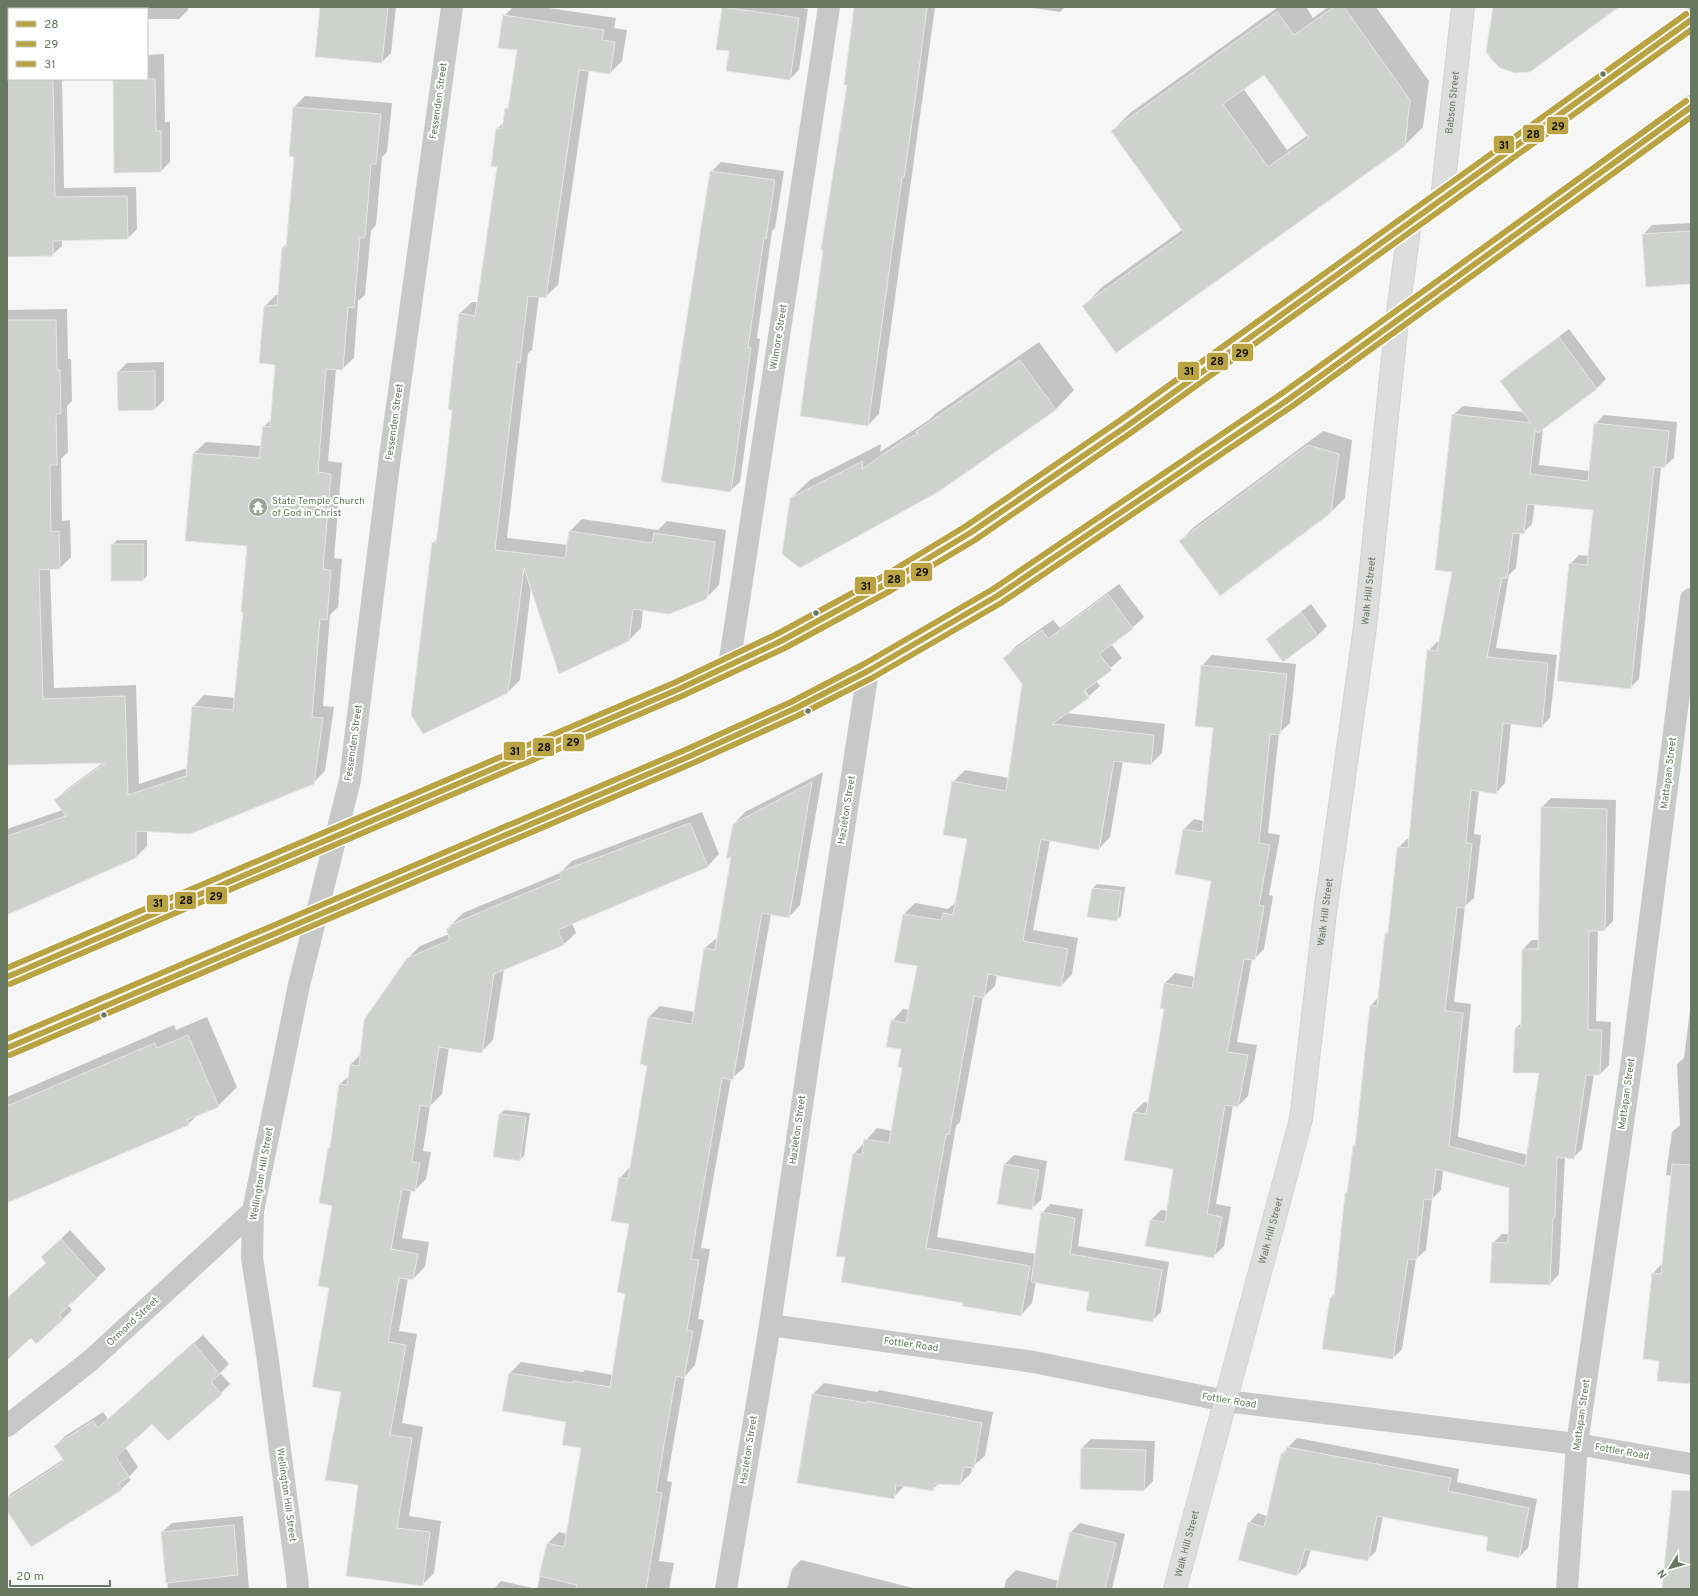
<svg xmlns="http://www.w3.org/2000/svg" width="1698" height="1596" viewBox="0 0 1698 1596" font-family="Overpass,sans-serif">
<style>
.shadow{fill:#0003;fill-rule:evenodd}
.building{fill:#cfd1ce;stroke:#e6e6e6;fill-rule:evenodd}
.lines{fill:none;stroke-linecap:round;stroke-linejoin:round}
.secondary-casing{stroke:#d2d3d2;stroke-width:24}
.trunk-casing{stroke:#d1d2d1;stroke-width:24}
.minor{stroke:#c7c8c7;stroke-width:22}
.secondary{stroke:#ddd;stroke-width:22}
.trunk{stroke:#ddd;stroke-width:22}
.bus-1-casing{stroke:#fff;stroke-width:9}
.bus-2-casing{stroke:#fff;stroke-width:9}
.bus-3-casing{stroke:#fff;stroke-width:9}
.bus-1{stroke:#baa343;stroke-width:6}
.bus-2{stroke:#baa343;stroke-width:6}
.bus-3{stroke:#baa343;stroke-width:6}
.bus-dot{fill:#667860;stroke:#fff;stroke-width:1.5}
.labels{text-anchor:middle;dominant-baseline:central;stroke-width:4;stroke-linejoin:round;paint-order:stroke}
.street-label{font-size:10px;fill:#667860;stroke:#fff}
.poi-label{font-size:10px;fill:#667860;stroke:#fff;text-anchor:start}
.line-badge{stroke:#fff;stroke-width:1.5}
.pale-badge-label{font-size:11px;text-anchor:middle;font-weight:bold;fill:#111}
</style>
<rect width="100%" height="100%" fill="#f7f6f7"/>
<g class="shadow">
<path d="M7,7H57V9H9V79H62L64,188L136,187L137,229L128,238L62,240V246L52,255L7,256Z"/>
<path d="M148,7H188V10L179,19H148Z"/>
<path d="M321,7H396L391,53L382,62Z"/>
<path d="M513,7H542L616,18L614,28L627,30L622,61L610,73L589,70L558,285L545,297L539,296L532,350L528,353L507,538L568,545L569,532L582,519L658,530L667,521L726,530L719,585L706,598L643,609L641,628L628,641L531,588L520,680L507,693L433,543L438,538L453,410L459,314L472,302H478L498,166L497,129L504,122L506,109L509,106L518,49L504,16Z"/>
<path d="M723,7H797L808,9L799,70L790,79L730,51L717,49Z"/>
<path d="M855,7H935L879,414L868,425L848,84Z"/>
<path d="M1027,7H1065L1060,12Z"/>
<path d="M1278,7H1306L1313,18L1328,7H1376L1429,81L1423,127L1404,146L1084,306L1102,287L1182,230L1112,131L1130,113ZM1264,73L1308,135L1287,150L1243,88Z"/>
<path d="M164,54L165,122H170V162L161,171L115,172L114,79H147V55Z"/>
<path d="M305,96L392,103L387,152L382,157L376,225L371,231L365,295L358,301L354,358L342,369H336L328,461L342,463L334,558L342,559L338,607L330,615L323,706L334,707L325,771L313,783L147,831V846L136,857L7,914V829L63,810L56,800L67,789L104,762L7,764V310L67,309L68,359H71L72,401L67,406L68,452L61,459L62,521L70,520L71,557L60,568L50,569L54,688L136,685L139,784L187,768L193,707L204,695L236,698L244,611L248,545L194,453L206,442L262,446L264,427L271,419L276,364L265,306L276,295H279L283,247L288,243L296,156L294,107Z"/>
<path d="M721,162L784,171L775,228L772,231L757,338L760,339L740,482L730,491L711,172Z"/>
<path d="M1691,223V283L1643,235L1652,225Z"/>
<path d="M1569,329L1606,379L1597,388L1543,428L1539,465L1590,471L1595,424L1604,415L1677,422L1674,458L1664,467H1661L1639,679L1630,688L1570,564L1579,555L1589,556L1594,509L1535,503L1532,524L1523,533L1520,532L1516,568L1509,575L1496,648L1557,655L1550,718L1541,727L1511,723L1505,783L1496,793L1479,790L1474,834L1481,835L1474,898L1465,906L1454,1002L1471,1004L1458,1137L1528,1155L1540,1072L1516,1028L1522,1022L1523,949L1532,940H1539L1542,807L1551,798L1616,800L1613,921L1604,930H1598L1596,1021L1611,1022L1609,1065L1600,1074H1594L1582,1149L1573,1158L1565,1157L1559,1274L1550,1284L1493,1243L1502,1234H1509L1510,1187L1443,1170L1441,1190L1432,1199L1426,1250L1416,1259L1402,1349L1393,1358L1331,1297L1336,1293L1346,1193L1349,1191L1353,1146L1356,1144L1371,1005L1379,997L1386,934L1389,930L1398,848L1407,839H1410L1428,651L1437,642H1440L1453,571V415L1463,406L1524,412L1502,382L1511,372Z"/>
<path d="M1039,342L1074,390L1056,409L937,491L791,498L810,480L881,444L880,452L929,420L935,414Z"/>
<path d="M164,362V400L155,409L118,372L127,363Z"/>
<path d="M1323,431L1352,440L1345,498L1331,512L1180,541L1194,527Z"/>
<path d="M117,540H147V576L143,580L112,545Z"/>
<path d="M1119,584L1144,617L1132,628L1111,644L1122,658L1096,681L1100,686L1089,696L1082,686L1081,687L1087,696H1089L1066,713L1165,724L1162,753L1151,764L1123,761L1110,837L1099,849L1050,840L1033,930L1078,938L1072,974L1061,986L997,975L995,986L983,997L960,1122L956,1126L937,1237L1036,1254L1042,1213L1050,1204L1083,1209L1078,1246L1169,1262L1161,1312L1152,1321L1090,1291L1036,1282L1032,1303L1021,1315L964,1302L846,1257L854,1154L877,1128L892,1131L903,1067L902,1048L892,1021L903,1009L910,1010L918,965L904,914L915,903L948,909L956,902L968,839L953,782L965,770L1009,778L1023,684L1005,658L1016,646L1053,620L1060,628Z"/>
<path d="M1311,604L1327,626L1318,635L1284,660L1267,639L1277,630Z"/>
<path d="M1212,655L1296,664L1290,723L1279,733L1268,833L1280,835L1269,895L1273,896L1264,949L1254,959H1252L1237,1042L1257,1045L1248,1096L1238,1106L1233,1105L1216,1204L1231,1207L1224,1246L1214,1256L1151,1220L1161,1210L1168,1211L1174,1168L1134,1112L1144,1102L1149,1103L1166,1008L1165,983L1175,973L1195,977L1212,880L1176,873L1184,829L1194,819L1204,821L1214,727L1202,666Z"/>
<path d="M823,772L800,905L789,917L771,914L744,1068L731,1079L701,1248L710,1249L698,1319L704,1320L695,1365L685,1376L667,1481L672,1482L659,1561L674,1563L669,1589H494L501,1581L537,1589L548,1543L559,1532L567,1534L582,1447L567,1421L510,1373L521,1362L583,1372L585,1370L613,1375L626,1293L630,1223L620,1178L631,1166L648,1065L641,1064L649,1017L660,1006L695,1012L705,948L718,937L732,855L734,824L745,812Z"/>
<path d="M702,812L719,854L708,866L572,923L576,933L564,944L504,969L493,1040L481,1052L449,1047L442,1094L430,1106L423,1151L431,1152L426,1179L414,1191L411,1190L402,1238L429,1242L425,1267L413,1279L408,1278L399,1331L417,1334L402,1423L423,1427L409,1516L441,1521L434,1573L422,1585L359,1485L342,1391L330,1287L333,1205L329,1148L332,1146L340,1084L349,1076L350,1065L361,1054L408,958L420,946L449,934L447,929L463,913L560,873L572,861Z"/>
<path d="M1097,884L1125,887L1121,916L1116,920L1093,888Z"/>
<path d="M1691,1003V1383L1653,1273L1662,1264L1672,1176L1666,1175L1672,1132L1680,1125L1677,1064L1684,1058Z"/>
<path d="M207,1017L237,1087L218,1106L198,1115L188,1124L7,1202V1097L174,1025L176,1030Z"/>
<path d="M505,1110L530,1113L524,1156L519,1160L494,1156L500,1114Z"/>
<path d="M1014,1155L1047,1161L1041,1200L1031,1209L998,1203L1005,1164Z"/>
<path d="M70,1230L106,1269L68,1305L72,1310L63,1319L37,1343L31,1337L7,1358V1298L47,1262L52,1248Z"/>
<path d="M203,1335L229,1364L220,1373L230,1384L221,1393L152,1422L125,1447L138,1467L129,1477L131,1480L121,1489L31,1545L7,1509V1498L12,1493L64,1459L55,1446L65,1436L103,1412L108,1419Z"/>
<path d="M824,1383L877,1392L879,1390L993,1412L985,1456L972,1467L971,1473L960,1484L939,1483L932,1490L905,1485L893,1498L798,1482L813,1394Z"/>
<path d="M1297,1438L1459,1469L1457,1482L1537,1499L1528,1548L1519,1557L1490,1536L1383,1516L1376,1551L1367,1560L1311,1549L1306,1566L1297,1575L1249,1523L1258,1513L1267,1516L1282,1454Z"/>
<path d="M1091,1439L1155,1441L1153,1481L1144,1490L1082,1448Z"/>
<path d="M243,1516L249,1589H168L162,1532L172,1523Z"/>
<path d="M1080,1523L1125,1534L1112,1589H1004L1006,1580L1016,1570L1059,1581L1071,1532Z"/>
<path d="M801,1560L913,1588V1589H787L792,1569Z"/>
</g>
<g class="building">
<path d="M320,7H388L382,63L315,57Z"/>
<path d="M722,7L799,18L790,80L726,71L729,51L716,50Z"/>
<path d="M854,7H927L916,94L904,178L902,177L868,426L800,416L823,250H821L847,85H844Z"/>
<path d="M1334,7H1344L1410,100L1405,146L1116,353L1082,306L1184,233L1111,131L1277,12L1294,35ZM1264,75L1309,138L1268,167L1223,104Z"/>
<path d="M1493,7H1619L1530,72L1515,73L1500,68L1491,59L1486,52Z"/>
<path d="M503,15L604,30L602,40L615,42L610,74L579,70L546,298L528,296L520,363L517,362L495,550L565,558L569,531L652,543L654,533L715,542L707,599L669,614L633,609L629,641L559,674L524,568L508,693L423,734L411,715L432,542L436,543L446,465L452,410H448L459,313L475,316L497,167L491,166L496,128L502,129L505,108L508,109L517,50L498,48Z"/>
<path d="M7,79H53L55,197L127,196L128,239L53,241V256L7,257Z"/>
<path d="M113,79H155L156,131H161V172L114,173Z"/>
<path d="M293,107L381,114L376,164H371L365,238L360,237L354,308L348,307L343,370L326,369L318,472L331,474L323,569L331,570L327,620L320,619L312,717L323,718L314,784L190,834L136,831V858L7,915V836L66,816L54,800L105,763L7,765V320H56L57,370H60L61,414H56L57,465H50L51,532L59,531L60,569L39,570L43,699L125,696L128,795L186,776L192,706L233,710L243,612H241L247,546L185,541L193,453L259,458L263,426L270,427L275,365L259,363L264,306L277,305L282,247H286L294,157L289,156Z"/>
<path d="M710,171L775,180L766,239L764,238L748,347L751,348L731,492L661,482Z"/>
<path d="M1691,231V284L1646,287L1642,234Z"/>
<path d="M1559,337L1597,389L1538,433L1535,429L1530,474L1588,481L1594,423L1669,431L1665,468L1654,467L1631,689L1557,681L1569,563L1587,565L1593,510L1527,504L1524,534L1513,533L1507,578H1502L1487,657L1548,663L1542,728L1503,723L1496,794L1471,790L1466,843L1472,844L1465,908L1457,907L1445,1011L1463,1013L1449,1146L1525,1166L1539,1073H1513L1515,1028H1521L1522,949H1538L1541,807L1607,809L1605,931H1589L1588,1030H1602L1600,1075H1586L1574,1159L1557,1157L1555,1218H1553L1550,1285L1490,1283L1492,1242L1508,1243L1509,1188L1436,1169L1432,1200L1424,1199L1417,1260L1408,1259L1393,1359L1322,1349L1330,1297L1334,1298L1345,1193H1347L1353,1146H1355L1370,1005L1377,1006L1385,933H1388L1397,847L1408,848L1427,650L1437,651L1452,572L1435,570L1452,414L1531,423L1500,381Z"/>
<path d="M1020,360L1056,410L938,492L800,568L782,554L790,498L863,461L862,469L901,442L919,433L915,432Z"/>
<path d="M155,371V410L118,411L117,372Z"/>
<path d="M1308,445L1339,454L1331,513L1220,596L1179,541Z"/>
<rect x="111" y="544" width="32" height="37"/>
<path d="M1108,594L1133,629L1099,654L1112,670L1084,691L1089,698L1052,724L1154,735L1151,765L1114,761L1099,850L1041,839L1023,941L1068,949L1061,987L988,974L984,998L974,996L949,1135L946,1134L926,1248L1030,1266L1021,1316L962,1306L963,1303L841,1282L845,1257L836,1256L853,1153L862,1155L864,1139L889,1143L902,1068L898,1067L901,1049L886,1047L891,1020L906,1023L917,966L894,962L903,914L941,920L943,913L953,915L967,839L943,835L952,781L1006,791L1022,684L1003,658L1042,630L1048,639Z"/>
<path d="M1301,612L1318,636L1283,662L1266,639Z"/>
<path d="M1201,665L1287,674L1280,735L1270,734L1259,843L1270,845L1259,905L1264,906L1255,960L1244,959L1227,1052L1248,1055L1238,1107L1225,1105L1207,1214L1222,1217L1214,1258L1145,1246L1150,1220L1165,1222L1173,1169L1124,1160L1133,1112L1146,1114L1164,1009L1160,1008L1164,983L1192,988L1211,881L1175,874L1183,829L1202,832L1213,728L1195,726Z"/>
<path d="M812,782L789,918L762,913L733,1080L722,1078L691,1259L699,1260L687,1330L693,1331L684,1378L676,1376L656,1492L662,1493L646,1589H576L577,1585L539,1576L547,1543L564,1547L581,1448L562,1445L566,1422L502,1411L509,1373L573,1383V1381L610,1387L625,1294L617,1292L629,1224L611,1221L619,1177L628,1179L647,1066L640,1064L648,1017L692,1024L704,948L715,950L731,857L726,859L733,824Z"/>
<path d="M690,823L708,867L558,930L564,945L494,974L482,1053L439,1047L430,1107L420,1105L412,1162L420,1163L415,1192L402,1189L391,1249L418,1254L413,1280L399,1278L388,1342L406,1345L390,1435L412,1438L397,1528L430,1532L423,1586L346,1576L358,1485L325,1480L341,1392L312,1387L329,1288L318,1286L332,1206L319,1203L328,1148H330L339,1084L347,1085L350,1065L359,1066L364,1020L407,958L450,940L446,929L451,927L450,925L562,878L559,872Z"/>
<path d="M1092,888L1121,891L1117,921L1087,917Z"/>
<path d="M188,1035L219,1107L187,1120L189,1125L7,1203V1106L155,1043L157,1048Z"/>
<path d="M499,1114L526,1117L520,1161L493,1157Z"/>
<path d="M1004,1164L1039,1170L1032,1210L997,1204Z"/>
<path d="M1672,1164L1691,1165V1384L1657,1381L1659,1361L1643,1359L1652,1273L1661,1274Z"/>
<path d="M1041,1212L1075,1218L1070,1254L1162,1270L1153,1322L1086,1311L1089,1292L1031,1282Z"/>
<path d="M61,1239L97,1279L59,1315L63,1320L36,1344L31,1338L7,1360V1298L46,1263L41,1257Z"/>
<path d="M193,1343L220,1374L211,1382L222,1394L168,1441L152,1424L116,1457L129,1477L118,1484L122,1490L31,1547L7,1511V1499L64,1461L54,1446L93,1421L98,1428Z"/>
<path d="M812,1394L867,1403V1401L982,1423L974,1468L964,1467L960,1485L934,1484L933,1491L896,1485L894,1499L797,1483Z"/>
<path d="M1287,1447L1451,1478L1448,1491L1529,1508L1519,1558L1486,1551L1488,1537L1377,1516L1368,1561L1305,1549L1297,1576L1238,1560L1248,1522L1264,1527L1281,1453L1285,1454Z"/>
<path d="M1081,1448L1146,1450L1144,1491L1080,1489Z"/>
<path d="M1672,1490L1691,1491V1589H1662Z"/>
<path d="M234,1525L238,1575L166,1583L161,1532Z"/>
<path d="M1070,1532L1116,1543L1105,1589H1056Z"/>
</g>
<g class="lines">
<g class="secondary-casing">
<g id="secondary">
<path id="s1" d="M1442,199L1463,7"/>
<path id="s2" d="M1175,1589L1301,1119L1325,913L1365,627L1397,320L1410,222"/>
</g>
</g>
<g class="trunk-casing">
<g id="trunk">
<path d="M7,977L679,689L781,641L886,584L970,533L1127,426L1691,20"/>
<path d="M7,1048L688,757L794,709L868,671L997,596L1289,399L1691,107"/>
</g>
</g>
<g class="minor">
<path d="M729,666L829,7"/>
<path d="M770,1325L1034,1362L1226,1401L1577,1444L1691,1464"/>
<path d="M7,1426L90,1361L253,1211"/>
<path d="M298,1589L297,1577L267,1354L252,1258L253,1211L299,985L350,780L390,457L452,7"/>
<path d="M726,1589L770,1325L811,1044L868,671"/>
<path d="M1567,1589L1577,1444L1632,1061L1691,599"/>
</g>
<use href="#secondary" class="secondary"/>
<use href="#trunk" class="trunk"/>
<g class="bus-1-casing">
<g id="bus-1">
<path d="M7,977L679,689L781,641L886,584L970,533L1127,426L1691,20"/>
<path d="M7,1048L688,757L794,709L868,671L997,596L1289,399L1691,107"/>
</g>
</g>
<g class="bus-2-casing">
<g id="bus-2">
<path d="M10,984L682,696L785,648L890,591L975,540L1132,432L1691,30"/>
<path d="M10,1055L691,764L797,716L872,678L1001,603L1294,405L1691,117"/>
</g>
</g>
<g class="bus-3-casing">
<g id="bus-3">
<path d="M7,968L676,682L777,634L882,577L966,526L1122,419L1686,14"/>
<path d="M7,1039L685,750L791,702L864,664L993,589L1284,392L1686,101"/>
</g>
</g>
<use href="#bus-1" class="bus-1"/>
<use href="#bus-2" class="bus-2"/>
<use href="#bus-3" class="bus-3"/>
</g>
<defs>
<g id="temple-disc" transform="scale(1)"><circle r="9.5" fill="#99a495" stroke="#fff"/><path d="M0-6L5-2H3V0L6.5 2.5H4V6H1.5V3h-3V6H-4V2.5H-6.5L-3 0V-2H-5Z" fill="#fff"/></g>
</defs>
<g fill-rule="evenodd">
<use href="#temple-disc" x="258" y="507"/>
</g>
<g class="bus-dot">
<circle cx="1603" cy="74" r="3.5"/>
<circle cx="816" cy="613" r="3.5"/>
<circle cx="808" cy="711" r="3.5"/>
<circle cx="104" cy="1015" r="3.5"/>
</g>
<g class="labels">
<g class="street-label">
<text transform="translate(439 101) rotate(-82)">Fessenden Street</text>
<text stroke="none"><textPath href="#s1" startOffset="97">Babson Street</textPath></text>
<text transform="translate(779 337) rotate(-81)">Wilmore Street</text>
<text transform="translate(395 422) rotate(-82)">Fessenden Street</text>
<text stroke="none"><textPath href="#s2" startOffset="1019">Walk Hill Street</textPath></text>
<text transform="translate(354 743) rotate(-82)">Fessenden Street</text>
<text transform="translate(1669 773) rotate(-83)">Mattapan Street</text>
<text transform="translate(847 810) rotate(-81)">Hazleton Street</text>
<text stroke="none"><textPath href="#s2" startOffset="695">Walk Hill Street</textPath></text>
<text transform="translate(1627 1094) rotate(-82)">Mattapan Street</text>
<text transform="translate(798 1130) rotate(-82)">Hazleton Street</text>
<text transform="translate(262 1174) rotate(-80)">Wellington Hill Street</text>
<text stroke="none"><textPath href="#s2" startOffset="371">Walk Hill Street</textPath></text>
<text transform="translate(133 1322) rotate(-43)">Ormond Street</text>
<text transform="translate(911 1345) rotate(8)">Fottler Road</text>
<text transform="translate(1229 1401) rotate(9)">Fottler Road</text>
<text transform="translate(1582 1415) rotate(-82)">Mattapan Street</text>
<text transform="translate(749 1450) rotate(-81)">Hazleton Street</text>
<text transform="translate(1622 1452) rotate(10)">Fottler Road</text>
<text transform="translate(286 1495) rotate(82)">Wellington Hill Street</text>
<text stroke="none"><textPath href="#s2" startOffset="47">Walk Hill Street</textPath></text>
</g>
<g class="poi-label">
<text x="272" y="501">State Temple Church<tspan x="272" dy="12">of God in Christ</tspan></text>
</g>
</g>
<g class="line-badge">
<rect x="1546" y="116" width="23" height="19" rx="4" fill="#baa343"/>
<rect x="1522" y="124" width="23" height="19" rx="4" fill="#baa343"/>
<rect x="1493" y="135" width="22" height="19" rx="4" fill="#baa343"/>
<rect x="1231" y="343" width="23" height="19" rx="4" fill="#baa343"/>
<rect x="1206" y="352" width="23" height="19" rx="4" fill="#baa343"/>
<rect x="1177" y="361" width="23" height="20" rx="4" fill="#baa343"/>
<rect x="910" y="562" width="23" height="20" rx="4" fill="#baa343"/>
<rect x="883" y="569" width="23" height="19" rx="4" fill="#baa343"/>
<rect x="854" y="576" width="23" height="19" rx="4" fill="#baa343"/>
<rect x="562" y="733" width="23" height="19" rx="4" fill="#baa343"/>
<rect x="532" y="737" width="23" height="20" rx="4" fill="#baa343"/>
<rect x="503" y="741" width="23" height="20" rx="4" fill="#baa343"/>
<rect x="205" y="886" width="23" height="19" rx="4" fill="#baa343"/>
<rect x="174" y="891" width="23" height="19" rx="4" fill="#baa343"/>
<rect x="146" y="894" width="23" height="19" rx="4" fill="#baa343"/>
</g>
<g class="pale-badge-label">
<text x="1558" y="130">29</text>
<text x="1533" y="138">28</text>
<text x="1504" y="149">31</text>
<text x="1242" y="357">29</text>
<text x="1217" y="365">28</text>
<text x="1189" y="375">31</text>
<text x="922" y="576">29</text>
<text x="894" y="583">28</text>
<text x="866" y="590">31</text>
<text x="573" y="746">29</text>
<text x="544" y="751">28</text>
<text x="515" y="755">31</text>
<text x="216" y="900">29</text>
<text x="186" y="904">28</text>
<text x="158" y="907">31</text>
</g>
<rect width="1698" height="1596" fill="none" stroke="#667860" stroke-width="16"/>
<rect x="8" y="8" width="140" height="72" fill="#ffffff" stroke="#c2c9bf"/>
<rect x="16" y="21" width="20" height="6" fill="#baa343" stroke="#c2c9bf"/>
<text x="44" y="28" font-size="12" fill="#667860">28</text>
<rect x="16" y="41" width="20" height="6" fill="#baa343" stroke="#c2c9bf"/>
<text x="44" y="48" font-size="12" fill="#667860">29</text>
<rect x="16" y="61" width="20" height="6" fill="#baa343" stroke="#c2c9bf"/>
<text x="44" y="68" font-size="12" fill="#667860">31</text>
<g transform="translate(1670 1568) rotate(233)" stroke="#ffffff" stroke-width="3" paint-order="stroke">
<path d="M0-3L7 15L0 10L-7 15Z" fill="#667860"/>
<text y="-6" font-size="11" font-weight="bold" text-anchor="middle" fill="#667860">N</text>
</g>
<path d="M10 1580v6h100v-6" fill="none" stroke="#667860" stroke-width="2"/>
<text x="16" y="1580" font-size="12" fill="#667860" stroke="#ffffff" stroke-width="3" paint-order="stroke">20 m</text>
</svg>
